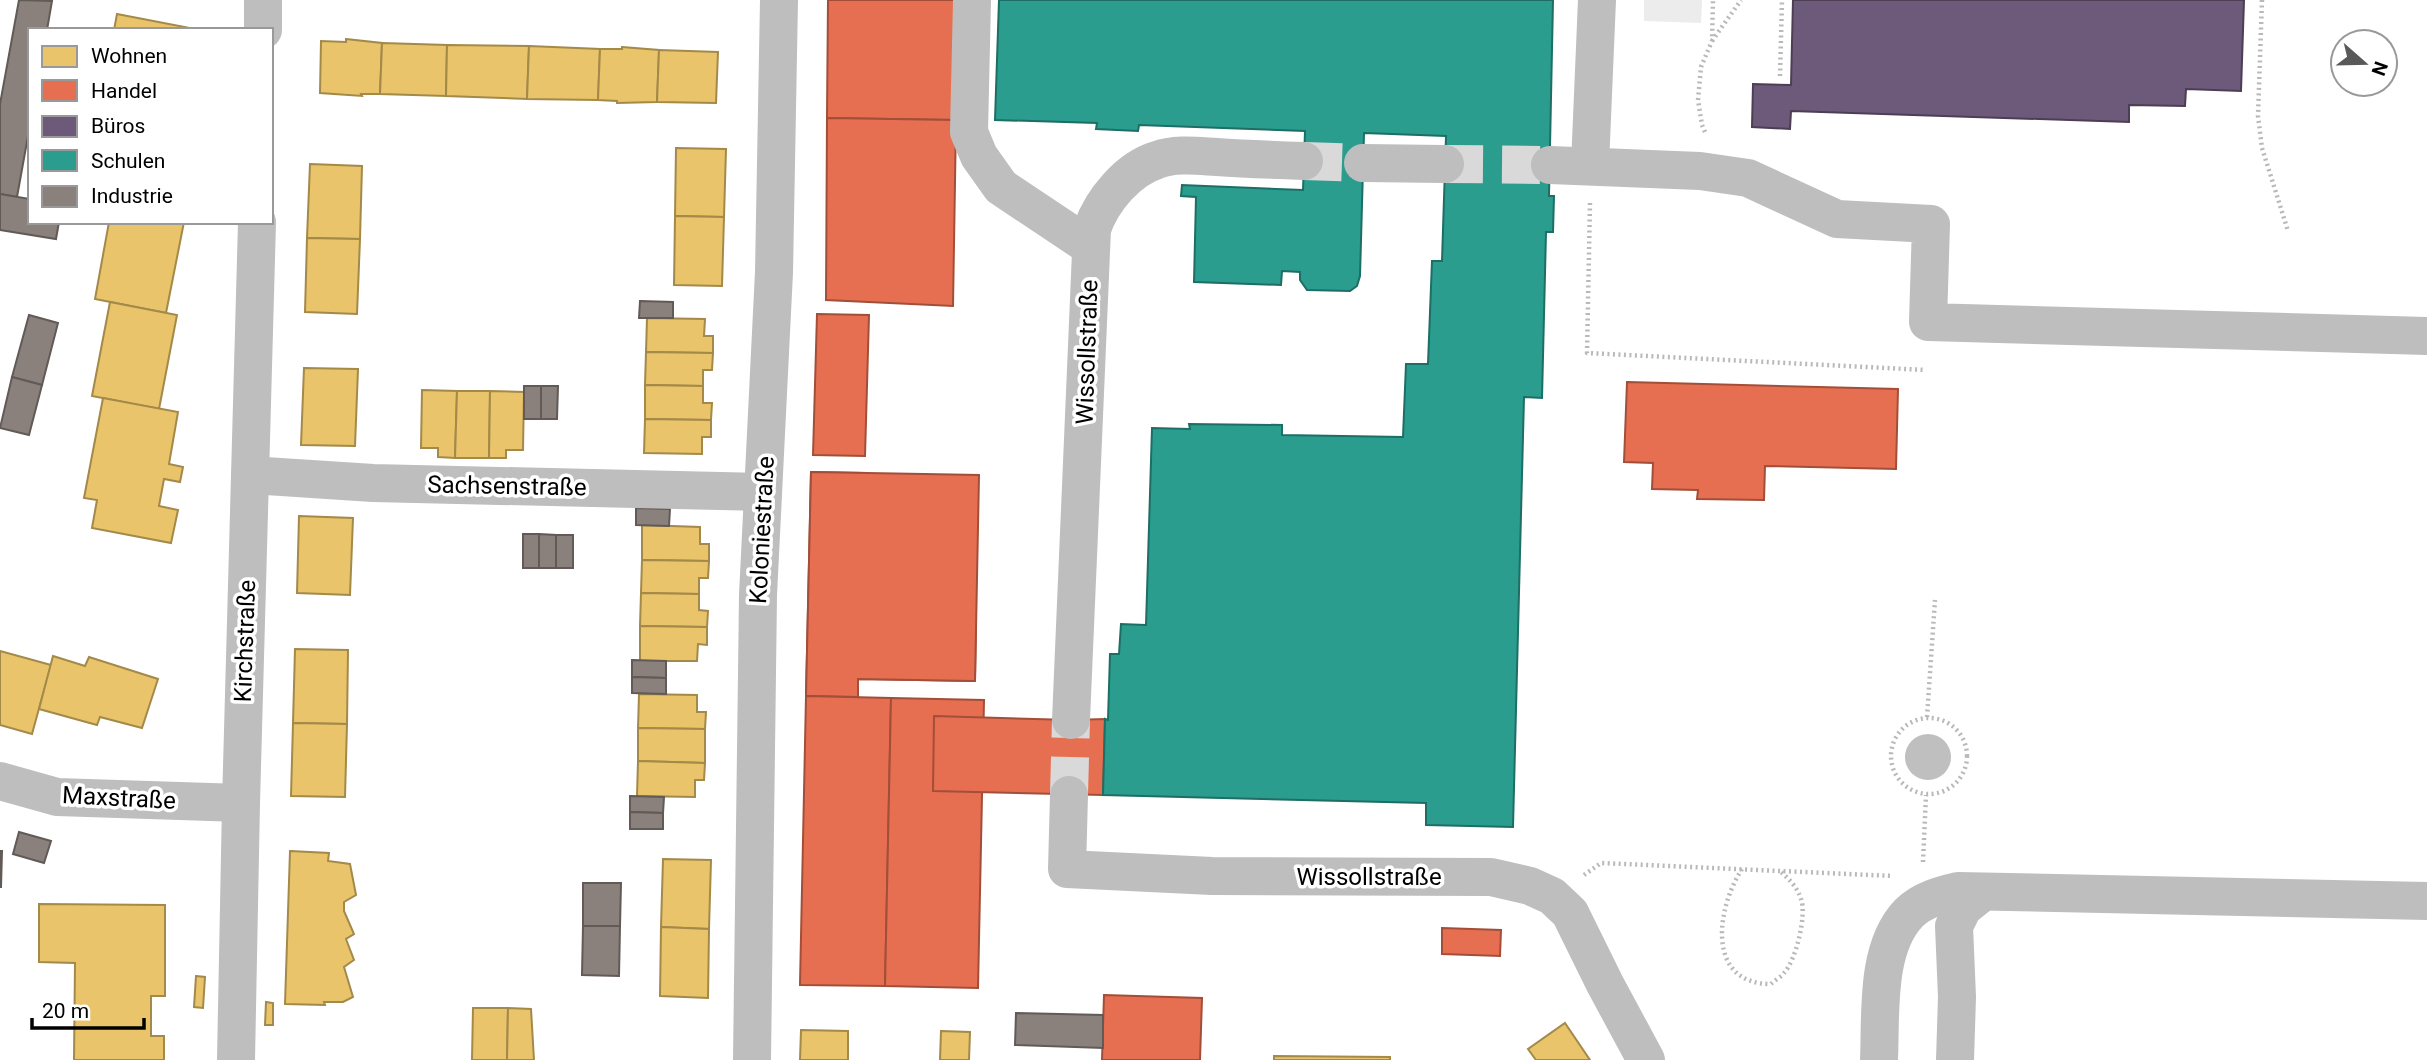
<svg xmlns="http://www.w3.org/2000/svg" width="2427" height="1060" viewBox="0 0 2427 1060" font-family="Roboto,sans-serif">
<style>
.green{fill:#ececec}
.water{fill:#bfbfbf}
.homes{fill:#e9c46a;stroke:#a3894a;stroke-width:2}
.shops{fill:#e76f51;stroke:#a24e39;stroke-width:2}
.offices{fill:#6d597a;stroke:#4c3e55;stroke-width:2}
.schools{fill:#2a9d8f;stroke:#1d6e64;stroke-width:2}
.industry{fill:#8a817c;stroke:#615a57;stroke-width:2}
.lines{fill:none;stroke-linecap:round;stroke-linejoin:round}
.minor-tunnel{stroke:#d9d9d9;stroke-width:38;stroke-dasharray:38 19;stroke-linecap:butt}
.path{stroke:#b9b9b9;stroke-width:4.5;stroke-dasharray:2 3.5;stroke-linecap:butt}
.minor{stroke:#bebebe;stroke-width:38}
.labels{text-anchor:middle;dominant-baseline:central;stroke-width:7;stroke-linejoin:round;paint-order:stroke}
.street-label{font-size:24px;fill:#000;stroke:#fff}
</style>
<rect width="100%" height="100%" fill="#fff"/>
<path class="green" d="M1644,0H1702L1701,23L1644,21Z"/>
<circle class="water" cx="1928" cy="757" r="23"/>
<g class="homes">
<path d="M117,14L190,28V30H114Z"/>
<path d="M346,39L382,43L380,94H361L362,96L320,93L321,41L346,42Z"/>
<path d="M382,43L447,45L446,96L380,94Z"/>
<path d="M447,45L529,46L527,99L446,96Z"/>
<path d="M529,46L600,49L598,100L527,99Z"/>
<path d="M622,47L659,50L657,102L617,103V101L598,100L600,49H622Z"/>
<path d="M659,50L718,52L716,103L657,102Z"/>
<path d="M676,148L726,149L724,217L675,216Z"/>
<path d="M310,164L362,166L360,239L307,238Z"/>
<path d="M675,216L724,217L722,286L674,285Z"/>
<path d="M109,222H184L166,313L95,299Z"/>
<path d="M307,238L360,239L357,314L305,312Z"/>
<path d="M110,302L177,315L159,409L92,396Z"/>
<path d="M647,318L705,319L704,336H713V353L646,352Z"/>
<path d="M646,352L713,353L712,370H703V386L645,385Z"/>
<path d="M304,368L358,369L355,446L301,445Z"/>
<path d="M645,385L703,386V403H712L711,420L645,419Z"/>
<path d="M422,390L457,391L455,458L438,457V448H421Z"/>
<path d="M457,391H490L489,458H455Z"/>
<path d="M490,391L524,392L523,450H506V458H489Z"/>
<path d="M103,398L178,412L169,464L183,467L180,482L164,479L159,506L178,510L171,543L92,528L97,500L84,498Z"/>
<path d="M645,419L711,420V437H702V454L644,453Z"/>
<path d="M299,516L353,518L350,595L297,593Z"/>
<path d="M642,525L700,527V544H709V561L642,560Z"/>
<path d="M642,560L709,561L708,578H699V594L641,593Z"/>
<path d="M641,593L699,594V610L708,611L707,627L640,626Z"/>
<path d="M640,626L707,627V645L698,644L697,661H640Z"/>
<path d="M295,649L348,650L347,724L293,723Z"/>
<path d="M0,651L51,665L32,734L0,725Z"/>
<path d="M53,656L85,666L89,657L158,679L142,728L100,717L97,725L39,709Z"/>
<path d="M639,694L697,695V712H706L705,729L638,728Z"/>
<path d="M293,723L347,724L345,797L291,796Z"/>
<path d="M638,728L705,729V763L638,761Z"/>
<path d="M638,761L705,763L704,780H695V797L637,796Z"/>
<path d="M290,851L329,853L328,861L350,864L356,895L344,902V911L354,934L346,939L354,960L344,967L353,997L343,1002H324L325,1005L285,1004Z"/>
<path d="M663,859L711,860L709,929L661,927Z"/>
<path d="M39,904L165,905V996H151V1036H164V1060H74L75,963L39,962Z"/>
<path d="M661,927L709,929L708,998L660,996Z"/>
<path d="M196,976L205,977L203,1008L194,1007Z"/>
<path d="M266,1002L273,1003V1025H265Z"/>
<path d="M473,1008H508L507,1060H472Z"/>
<path d="M508,1008L531,1009L534,1060H507Z"/>
<path d="M1565,1023L1590,1060H1536L1528,1049Z"/>
<path d="M801,1030L848,1031V1060H800Z"/>
<path d="M941,1031L970,1032L969,1060H940Z"/>
<path d="M1274,1056L1390,1057V1060H1274Z"/>
</g>
<g class="shops">
<path d="M828,0H957L956,120L827,118Z"/>
<path d="M827,118L956,120L953,306L826,300Z"/>
<path d="M817,314L869,315L865,456L813,455Z"/>
<path d="M1627,382L1898,389L1896,469L1765,466L1764,500L1697,499L1698,490L1652,489L1653,463L1624,462Z"/>
<path d="M811,472L866,473L864,613L976,617L975,681L858,679V697L806,696Z"/>
<path d="M811,472L979,475L975,681L858,679V697L806,696Z"/>
<path d="M806,696L891,698L885,986L800,985Z"/>
<path d="M891,698L984,700L978,988L885,986Z"/>
<path d="M934,716L1071,720L1105,719L1103,795L933,791Z"/>
<path d="M1442,928L1501,930L1500,956L1442,954Z"/>
<path d="M1104,995L1202,998L1200,1060H1102Z"/>
</g>
<path class="offices" d="M1793,0H2244L2241,91L2186,89L2185,106L2129,105V122L1791,111L1790,129L1752,127L1753,84L1791,85Z"/>
<path class="schools" d="M999,0H1553L1549,196H1554L1553,232H1546L1542,398L1524,397L1513,827L1426,825V803L1103,795L1105,719L1108,720L1110,654H1119L1121,624L1146,625L1152,428L1190,429L1189,424L1282,425V435L1403,437L1406,364H1428L1432,261H1442L1446,136L1364,133L1360,276L1357,286L1350,291L1307,290L1300,280V272L1282,271L1281,285L1194,282L1196,197L1181,196L1182,185L1303,190L1305,131L1139,125L1138,131L1096,129L1097,123L995,120Z"/>
<g class="industry">
<path d="M19,0L52,1L47,30H30V125L17,197L0,194V104Z"/>
<path d="M0,194L30,199V222H59L56,239L0,230Z"/>
<path d="M640,301L673,302V318H639Z"/>
<path d="M29,315L58,323L42,385L12,377Z"/>
<path d="M12,377L42,385L29,435L0,428Z"/>
<rect x="524" y="386" width="17" height="33"/>
<path d="M541,386H558L557,419H541Z"/>
<path d="M636,508L670,509L669,526L636,525Z"/>
<rect x="523" y="534" width="16" height="34"/>
<path d="M539,534L556,535V568H539Z"/>
<rect x="556" y="535" width="17" height="33"/>
<path d="M632,660L666,661V678L632,677Z"/>
<path d="M632,677L666,678V694L632,693Z"/>
<path d="M630,796L664,797L663,813L630,812Z"/>
<path d="M630,812L663,813V829H630Z"/>
<path d="M19,832L51,841L44,863L13,854Z"/>
<path d="M0,851H2L1,887H0Z"/>
<path d="M583,883H621L620,926H583Z"/>
<path d="M583,926H620L619,976L582,975Z"/>
<path d="M1016,1013L1103,1015V1048L1015,1045Z"/>
</g>
<g class="lines">
<g class="minor-tunnel">
<path d="M1304,161L1363,163"/>
<path d="M1445,164L1550,165"/>
<path d="M1069,795L1071,720"/>
</g>
<g class="path">
<path d="M2262,0L2258,116L2262,148L2288,231"/>
<path d="M1712,41L1741,0"/>
<path d="M1780,76L1782,0"/>
<path d="M1705,132L1702,125L1698,100L1701,67L1712,41L1713,0"/>
<path d="M1590,203L1587,353L1926,370"/>
<path d="M1927,717L1935,600"/>
<circle cx="1929" cy="756" r="38"/>
<path d="M1923,862L1926,795"/>
<path d="M1742,869C1716,909 1706,984 1771,984C1775,980 1781,977 1784,973C1796,960 1807,915 1801,899C1797,887 1790,880 1781,872"/>
<path d="M1584,875L1601,863L1893,876"/>
</g>
<g class="minor">
<path d="M972,0L969,132L979,156L1001,187L1091,247"/>
<path d="M263,30V0"/>
<path d="M1363,163L1445,164"/>
<path d="M1550,165L1700,171L1748,178L1837,219L1931,224L1928,322L2427,336"/>
<path d="M1590,165L1597,0"/>
<path d="M250,475L373,483L763,492"/>
<path d="M1071,720L1092,229C1102,200 1128,169 1157,160C1176,153 1198,156 1217,157C1246,159 1275,160 1304,161"/>
<path d="M0,781L57,797L241,803"/>
<path d="M1069,795L1067,869L1212,876L1491,877L1530,886L1552,896L1570,913L1605,984L1646,1060"/>
<path d="M236,1060L241,803L257,222"/>
<path d="M752,1060L758,595L774,272L779,0"/>
<path d="M1879,1060C1881,1015 1875,948 1909,913C1922,900 1941,895 1958,891L2427,901"/>
<path d="M1955,1060L1957,997L1954,926L1963,908L1983,892"/>
</g>
</g>
<g class="labels">
<g class="street-label">
<text transform="translate(1087 352) rotate(-88)">Wissollstraße</text>
<text transform="translate(507 486) rotate(1)">Sachsenstraße</text>
<text transform="translate(762 530) rotate(-87)">Koloniestraße</text>
<text transform="translate(245 641) rotate(-88)">Kirchstraße</text>
<text transform="translate(119 798) rotate(3)">Maxstraße</text>
<text x="1369" y="877">Wissollstraße</text>
</g>
</g>
<rect x="28" y="28" width="245" height="196" fill="#ffffff" stroke="#999999" stroke-width="2"/>
<rect x="42" y="46" width="35" height="21" fill="#e9c46a" stroke="#999999" stroke-width="2"/>
<text x="91" y="63" font-size="21" fill="#000000">Wohnen</text>
<rect x="42" y="80" width="35" height="21" fill="#e76f51" stroke="#999999" stroke-width="2"/>
<text x="91" y="98" font-size="21" fill="#000000">Handel</text>
<rect x="42" y="116" width="35" height="21" fill="#6d597a" stroke="#999999" stroke-width="2"/>
<text x="91" y="133" font-size="21" fill="#000000">Büros</text>
<rect x="42" y="150" width="35" height="21" fill="#2a9d8f" stroke="#999999" stroke-width="2"/>
<text x="91" y="168" font-size="21" fill="#000000">Schulen</text>
<rect x="42" y="186" width="35" height="21" fill="#8a817c" stroke="#999999" stroke-width="2"/>
<text x="91" y="203" font-size="21" fill="#000000">Industrie</text>
<g transform="translate(2364 63) rotate(110)"><circle r="33" fill="#ffffff" stroke="#999999" stroke-width="2"/>
<path d="M0-5L12 26L0 18L-12 26Z" fill="#595959"/>
<text y="-10" font-size="19" font-weight="bold" text-anchor="middle" fill="#000000">N</text>
</g>
<path d="M32 1018v10h112v-10" fill="none" stroke="#000000" stroke-width="3.5"/>
<text x="42" y="1018" font-size="21" fill="#000000" stroke="#ffffff" stroke-width="5" paint-order="stroke">20 m</text>
</svg>
